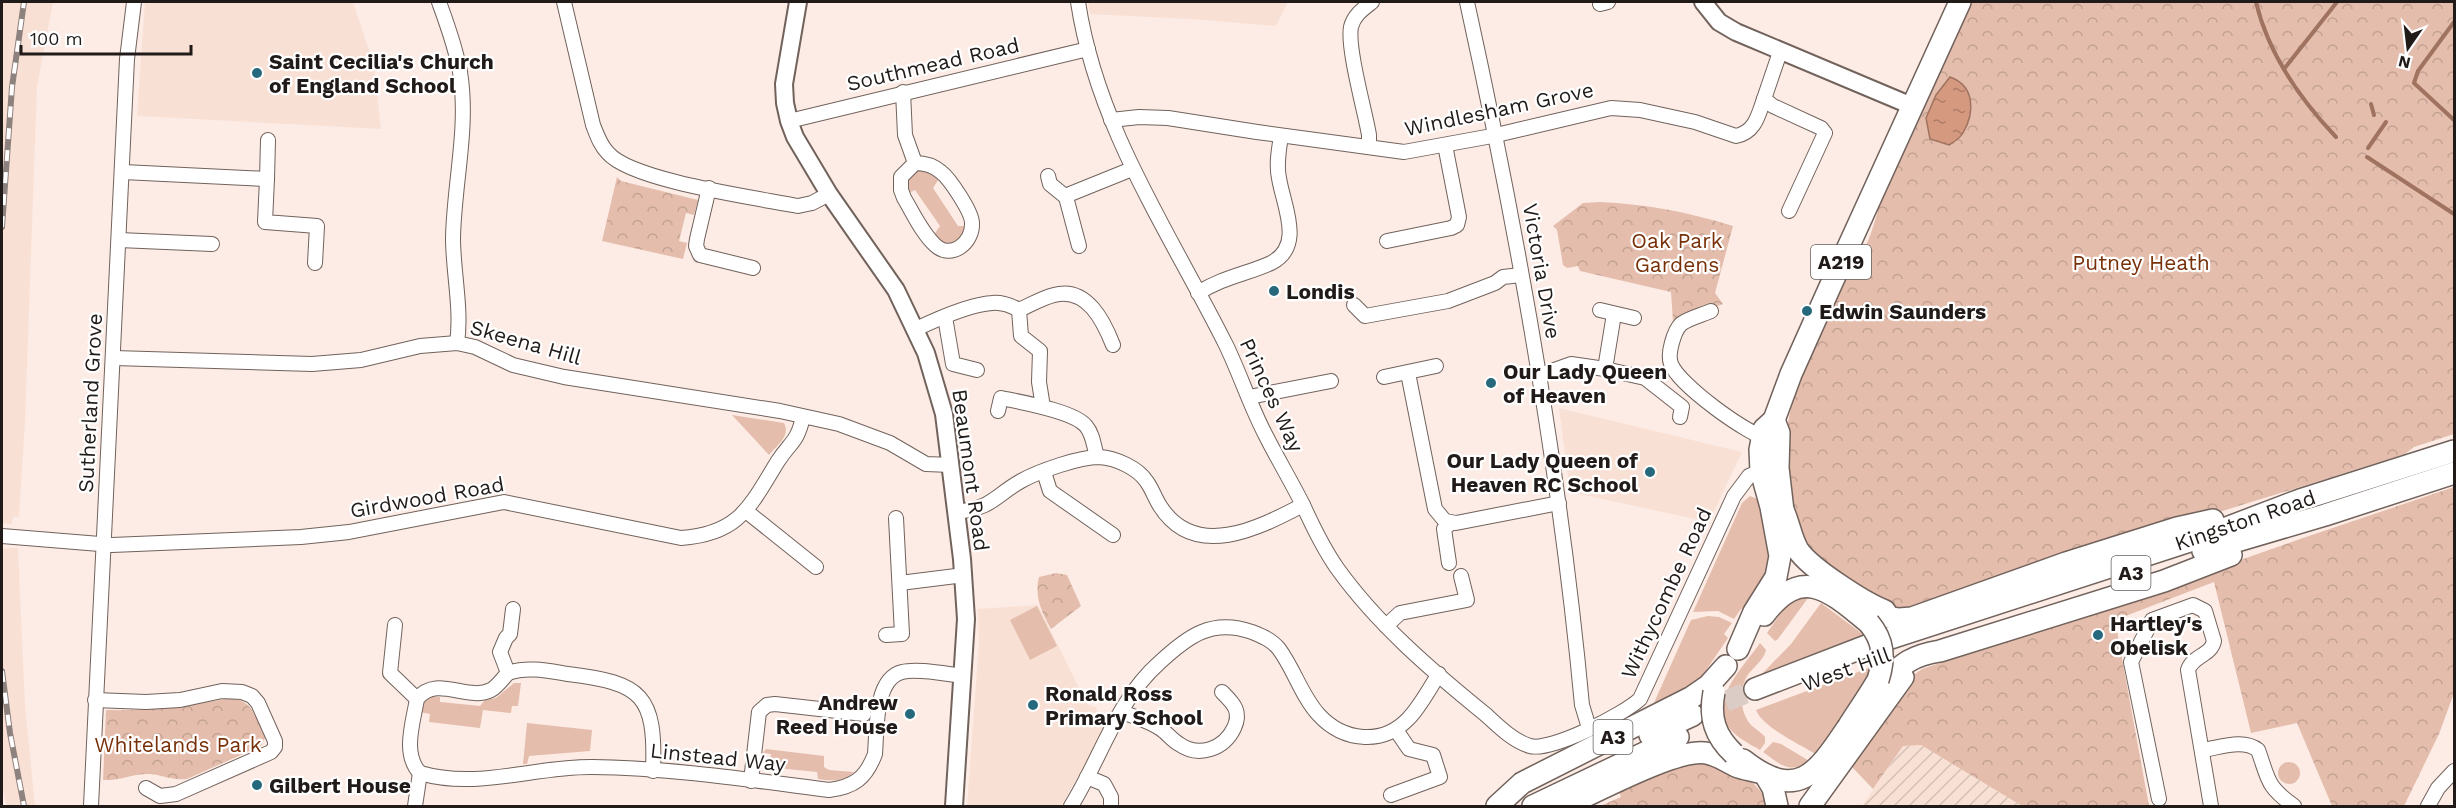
<svg xmlns="http://www.w3.org/2000/svg" width="2456" height="808" viewBox="0 0 2456 808" font-family="'Work Sans',sans-serif">
<style>
.built{fill:#f9e0d5}
.industrial{fill:url(#industrial-furrows)}
.green{fill:#e4bdac}
.park{fill:url(#park-crowns)}
.water{fill:url(#water-ripples);stroke:#9f7360;stroke-width:1.5}
.lines{fill:none;stroke-linecap:round;stroke-linejoin:round}
.stream{stroke:#9f7360;stroke-width:4}
.trunk-tunnel{stroke:#dcccc6;stroke-width:21;stroke-dasharray:21 10;stroke-linecap:butt}
.minor-casing{stroke:#71625c;stroke-width:16}
.tertiary-casing{stroke:#71625c;stroke-width:20}
.primary-casing{stroke:#71625c;stroke-width:24}
.trunk-casing{stroke:#71625c;stroke-width:24}
.minor{stroke:#fff;stroke-width:14}
.tertiary{stroke:#fff;stroke-width:16}
.primary{stroke:#fff;stroke-width:21}
.trunk{stroke:#fff;stroke-width:21}
.rail-casing{stroke:#8e827e;stroke-width:6}
.rail{stroke:#fff;stroke-width:4;stroke-dasharray:11;stroke-linecap:butt}
.primary-bridge-casing{stroke:#71625c;stroke-width:24;stroke-linecap:butt}
.primary-bridge{stroke:#fff;stroke-width:21}
.poi-dot{fill:#27697c;stroke:#fff;stroke-width:2}
.labels{text-anchor:middle;dominant-baseline:central;stroke-width:4.5;stroke-linejoin:round;paint-order:stroke}
.shield{fill:#fff;stroke:#635f5d;stroke-width:1.5}
.shield-label{font-size:20px;font-weight:bold;fill:#201a18}
.poi-label{font-size:21px;font-weight:bold;fill:#201a18;stroke:#fff;text-anchor:start}
.street-label{font-size:21px;fill:#201a18;stroke:#fff}
.park-label{font-size:21px;fill:#783008;stroke:#fff}
</style>
<defs>
<pattern id="industrial-furrows" width="10" height="10" patternUnits="userSpaceOnUse" patternTransform="scale(1.5)"><rect width="10" height="10" fill="#f9e0d5"/><path d="M-1 1l2-2M0 10L10 0M9 11l2-2" fill="none" stroke="#d5c0b6"/></pattern>
<pattern id="park-crowns" width="20" height="18" patternUnits="userSpaceOnUse" patternTransform="scale(1.5)"><rect width="20" height="18" fill="#e4bdac"/><path d="M2 6a3 3 0 1 1 6 0M12 15a3 3 0 1 1 6 0" fill="none" stroke="#c3a293"/></pattern>
<pattern id="water-ripples" width="26" height="14" patternUnits="userSpaceOnUse" patternTransform="scale(1.5)"><rect width="26" height="14" fill="#d5997f"/><path d="M2 4q2-2 4 0t4 0M15 11q2-2 4 0t4 0" fill="none" stroke="#ac7c67"/></pattern>
</defs>
<rect width="100%" height="100%" fill="#fdece5"/>
<g class="built">
<path d="M2,2H53L37,87L25,422L19,517H13L12,524L2,523Z"/>
<path d="M145,2H353L374,65L381,129L137,116Z"/>
<path d="M1088,2H1288L1276,26L1190,19L1090,14Z"/>
<path d="M1559,408L1742,452L1708,524L1704,521L1570,492Z"/>
<path d="M2,548H18L25,705L35,806H7L2,787Z"/>
<path d="M1038,605L1087,704L1097,708L1096,710L1104,717V730L1061,806H967L979,642L978,609Z"/>
</g>
<path class="industrial" d="M1921,745L2022,806H1862L1903,746Z"/>
<g class="green">
<path d="M926,168L940,177L933,188L958,226H969L964,240L945,245L933,236L940,226L915,190L905,195L906,178L918,169Z"/>
<path d="M732,415L784,423C791,436 777,445 769,455Z"/>
<path d="M1750,496L1763,501L1776,555L1747,609H1741L1734,619L1718,611L1693,612L1742,503Z"/>
<path d="M1798,598H1808L1778,639L1775,641L1767,633L1785,607Z"/>
<path d="M1821,603L1868,638L1757,679L1791,644Z"/>
<path d="M1037,606L1057,646L1030,660L1010,620Z"/>
<path d="M1708,616L1719,617L1732,623L1724,634L1728,638L1696,685L1649,714L1691,620Z"/>
<path d="M1760,643L1766,650C1764,659 1756,665 1750,672C1738,686 1739,711 1751,725C1755,729 1761,732 1765,737V743L1760,750C1748,743 1733,736 1726,723C1712,696 1746,664 1760,643Z"/>
<path d="M1874,666L1872,673L1817,755C1801,745 1762,727 1756,710Z"/>
<path d="M514,683H521L518,706H512L511,713L483,710L480,728L429,722L430,714L420,712L424,702L432,696L440,697V702L480,706L485,700L496,698Z"/>
<path d="M527,723L592,730L590,751L529,756L527,764H523Z"/>
<path d="M1773,742L1781,744L1811,762C1789,773 1782,766 1763,752Z"/>
<path d="M766,749L824,756V767L829,770L854,772C844,782 831,781 818,779L817,772L777,768L776,771L763,770L764,766L769,767L771,754L763,753Z"/>
<circle cx="2289" cy="773" r="11"/>
</g>
<g class="park">
<path d="M1971,2H2454V434L2414,447L2405,454C2290,491 2174,525 2058,563C2018,576 1927,613 1888,609L1806,556C1803,530 1788,507 1785,481C1778,409 1814,341 1845,278C1850,268 1857,260 1863,251C1871,237 1875,220 1880,204Z"/>
<path d="M617,177L621,181L698,200L694,215L686,213L679,241L687,243L683,259L602,241Z"/>
<path d="M1600,202C1646,204 1688,212 1733,226L1715,293L1723,304L1673,322L1671,292L1580,271L1578,266L1567,268L1563,265L1557,230L1553,226L1583,203Z"/>
<path d="M2454,487V693L2439,734L2404,806H2332L2297,723L2251,733L2214,582L2115,620L2149,806H2022L1921,745L1903,746L1873,789L1851,766L1915,674L1922,669L2087,614L2300,539Z"/>
<path d="M1056,573L1067,575L1081,606L1051,629C1042,612 1034,597 1039,577Z"/>
<path d="M231,698C253,700 257,720 265,738L261,746L187,779C172,781 159,773 145,774C130,775 118,781 103,780L106,710C148,711 189,706 231,698Z"/>
<path d="M1682,759C1696,761 1712,760 1725,765C1742,771 1764,790 1769,806H1600L1621,797L1618,789Z"/>
</g>
<path class="water" d="M1950,77C1975,86 1975,112 1963,133C1960,138 1954,142 1949,145L1930,139L1926,118L1936,95Z"/>
<g class="lines">
<g class="stream">
<path d="M2256,2C2268,53 2300,99 2336,137"/>
<path d="M2454,22L2418,71L2414,83L2454,120"/>
<path d="M2284,69L2337,2"/>
<path d="M2371,104L2374,115"/>
<path d="M2368,148L2386,122"/>
<path d="M2367,157L2454,214"/>
</g>
<path class="trunk-tunnel" d="M1697,714L1755,689"/>
<g class="minor-casing">
<g id="minor">
<path d="M439,2C447,24 456,48 460,72C469,127 454,183 453,238C453,272 462,309 457,343"/>
<path d="M564,2L593,125C597,135 600,145 608,153C632,181 758,198 798,206L812,203L829,194"/>
<path d="M1078,2C1097,128 1170,233 1226,345C1240,374 1250,405 1265,434C1277,458 1291,481 1303,505C1313,527 1323,548 1337,568C1377,624 1432,671 1485,714C1498,726 1513,741 1530,746C1551,752 1624,714 1640,699L1734,496L1749,476L1761,471L1768,473"/>
<path d="M1467,2C1518,234 1560,468 1582,705L1589,728"/>
<path d="M1600,4L1608,2"/>
<path d="M903,92L905,135L915,163"/>
<path d="M1764,99L1780,52"/>
<path d="M1111,120L1139,117L1168,118L1257,132L1404,152L1492,136L1611,108L1640,110L1695,122L1736,136C1755,132 1758,116 1764,99L1773,106L1821,128L1825,133L1789,211"/>
<path d="M789,121L1088,49"/>
<path d="M1369,147V135C1365,111 1347,48 1351,27C1354,15 1363,9 1372,2"/>
<path d="M915,163C925,163 933,165 941,172C950,179 972,212 972,223C973,243 951,260 935,245C922,233 913,213 904,198L901,190V177Z"/>
<path d="M123,172L267,179L265,222L317,226L315,263"/>
<path d="M1048,176L1050,184L1066,197L1070,194L1132,169"/>
<path d="M267,179L268,140"/>
<path d="M709,188L697,239L696,246L700,255L753,268"/>
<path d="M1066,197L1079,246"/>
<path d="M119,240L212,244"/>
<path d="M1387,241L1451,228L1457,225L1459,217L1445,145"/>
<path d="M1198,293C1223,277 1247,274 1271,263C1305,246 1283,205 1279,178C1276,164 1279,149 1281,136"/>
<path d="M1354,305L1365,316L1448,301L1495,283L1503,277L1521,275"/>
<path d="M1019,310L1021,336L1040,351L1039,382L1043,407"/>
<path d="M1600,310L1634,318"/>
<path d="M1711,311C1702,315 1689,318 1681,324C1674,331 1667,354 1671,364C1679,385 1748,435 1770,440"/>
<path d="M945,317L953,364L977,370"/>
<path d="M916,329C935,320 972,304 992,303C1002,302 1010,305 1019,310C1030,305 1042,298 1054,295C1087,286 1104,322 1113,345"/>
<path d="M114,358L312,364L361,360L420,346L457,343L475,347L513,365L564,377L780,411L839,424L890,443L926,464L951,465"/>
<path d="M1605,369L1614,314"/>
<path d="M1408,373L1435,509L1445,521L1456,523L1559,503"/>
<path d="M1540,375L1571,364L1605,369L1645,378L1682,407L1680,417"/>
<path d="M1384,377L1436,366"/>
<path d="M1249,397L1331,381"/>
<path d="M998,411L1001,398C1020,402 1074,411 1086,426C1093,434 1094,447 1097,457"/>
<path d="M1044,472L1050,491L1113,535"/>
<path d="M746,511L816,567"/>
<path d="M956,512C993,508 993,497 1021,481C1039,471 1079,457 1099,457C1116,458 1138,468 1147,482C1152,489 1155,498 1160,506C1195,561 1259,528 1303,505"/>
<path d="M2,536L112,545L301,537L349,532L504,502L681,538C740,534 750,506 778,461C791,441 797,443 803,417"/>
<path d="M1449,563L1444,529L1451,523"/>
<path d="M900,583L964,575"/>
<path d="M513,609L510,634L506,638L500,652L508,673C527,666 549,671 568,674C642,683 656,695 653,771"/>
<path d="M395,625L390,673L417,699"/>
<path d="M1386,626L1400,613L1467,600L1461,576"/>
<path d="M886,635L902,634L896,518"/>
<path d="M95,700L146,702L180,700L222,691L242,692L252,696L258,703L275,741V747L271,752L176,794L160,796L146,788"/>
<path d="M1122,712C1135,717 1149,721 1161,729C1167,733 1172,740 1179,744C1199,758 1224,749 1234,728C1242,711 1233,703 1222,692"/>
<path d="M2202,750C2219,748 2243,738 2258,750C2269,780 2266,786 2294,806"/>
<path d="M420,773C402,754 413,723 417,699C437,674 467,702 491,690C498,686 503,678 508,673"/>
<path d="M1087,777L1104,784L1111,797V804"/>
<path d="M751,781L759,712L767,705L775,704L864,714"/>
<path d="M1391,795L1440,777L1433,755L1409,749L1396,730"/>
<path d="M2159,799L2131,662L2152,620L2193,605L2205,611L2214,641C2211,656 2193,655 2188,670L2211,806"/>
<path d="M91,806L127,59L134,2"/>
<path d="M415,806L420,773C478,790 535,766 593,767C671,768 751,780 829,790C854,787 866,778 875,754C877,731 874,679 902,672C917,668 946,674 963,676"/>
<path d="M1071,806C1100,760 1117,700 1159,663C1188,636 1212,618 1252,632C1262,636 1272,640 1279,649C1294,669 1302,697 1319,715C1343,741 1382,746 1408,719C1420,707 1429,689 1439,674"/>
<path d="M2428,806L2438,788L2454,771"/>
</g>
</g>
<g class="tertiary-casing">
<g id="tertiary">
<path d="M798,2L784,84L785,103L789,121L795,137L829,194L896,290L926,353L944,414L962,559L966,619L954,806"/>
<path d="M1703,2L1719,22L1736,32L1912,106"/>
</g>
</g>
<g class="primary-casing">
<g id="primary">
<path d="M1774,420L1791,374L1829,289L1960,2"/>
<path d="M1774,420L1779,433L1778,468L1783,511"/>
<path d="M1764,615C1802,564 1830,591 1869,623"/>
<path d="M1738,649L1754,612L1776,577L1780,556L1771,507L1761,471L1760,450L1764,429L1774,420"/>
<path d="M1743,760C1798,803 1817,773 1848,727C1858,711 1869,696 1878,680"/>
<path d="M1767,778L1773,788L1777,806"/>
</g>
</g>
<g class="trunk-casing">
<g id="trunk">
<path d="M1783,510C1789,523 1791,538 1798,550C1810,568 1864,603 1885,611"/>
<path d="M2203,551L2325,515L2454,473"/>
<path d="M1856,612L1899,619L1912,618L2066,563L2177,528L2213,520"/>
<path d="M1755,689L1869,645L2208,535L2300,500L2454,451"/>
<path d="M1870,694C1898,671 1902,657 1940,651L2164,581L2231,555"/>
<path d="M1650,735L1693,715"/>
<path d="M1497,806L1522,783L1692,697L1708,686L1726,666"/>
<path d="M1533,806L1678,737"/>
<path d="M1564,806C1595,793 1676,748 1706,753C1717,755 1726,761 1736,766C1743,769 1751,770 1758,772"/>
<path d="M1810,806L1903,677"/>
</g>
</g>
<use href="#minor" class="minor"/>
<use href="#tertiary" class="tertiary"/>
<use href="#primary" class="primary"/>
<use href="#trunk" class="trunk"/>
<g class="rail-casing">
<g id="rail">
<path d="M2,227L12,87L24,2"/>
<path d="M2,671L10,733L24,806"/>
</g>
</g>
<use href="#rail" class="rail"/>
<g class="primary-bridge-casing">
<g id="primary-bridge">
<path d="M1869,623C1884,641 1885,658 1878,680"/>
<path d="M1714,692C1709,718 1715,736 1734,754"/>
</g>
</g>
<use href="#primary-bridge" class="primary-bridge"/>
</g>
<g class="poi-dot">
<circle cx="257" cy="73" r="6"/>
<circle cx="1274" cy="291" r="6"/>
<circle cx="1807" cy="311" r="6"/>
<circle cx="1491" cy="383" r="6"/>
<circle cx="1650" cy="472" r="6"/>
<circle cx="2098" cy="635" r="6"/>
<circle cx="1033" cy="705" r="6"/>
<circle cx="910" cy="714" r="6"/>
<circle cx="257" cy="785" r="6"/>
</g>
<g class="labels">
<g class="shield">
<rect x="1811" y="245" width="60" height="34" rx="4.5"/>
<rect x="2111.5" y="556" width="39" height="34" rx="4.5"/>
<rect x="1593.5" y="720" width="39" height="34" rx="4.5"/>
</g>
<g class="shield-label">
<text x="1841" y="262">A219</text>
<text x="2131" y="573">A3</text>
<text x="1613" y="737">A3</text>
</g>
<g class="poi-label">
<text x="269" y="61">Saint Cecilia's Church<tspan x="269" dy="24">of England School</tspan></text>
<text x="1286" y="291">Londis</text>
<text x="1819" y="311">Edwin Saunders</text>
<text x="1503" y="371">Our Lady Queen<tspan x="1503" dy="24">of Heaven</tspan></text>
<text x="1638" y="460" text-anchor="end">Our Lady Queen of<tspan x="1638" dy="24">Heaven RC School</tspan></text>
<text x="2110" y="623">Hartley's<tspan x="2110" dy="24">Obelisk</tspan></text>
<text x="1045" y="693">Ronald Ross<tspan x="1045" dy="24">Primary School</tspan></text>
<text x="898" y="702" text-anchor="end">Andrew<tspan x="898" dy="24">Reed House</tspan></text>
<text x="269" y="785">Gilbert House</text>
</g>
<g class="street-label">
<text transform="translate(933 64) rotate(-13)">Southmead Road</text>
<text transform="translate(1499 109) rotate(-12)">Windlesham Grove</text>
<text transform="translate(1542 271) rotate(80)">Victoria Drive</text>
<text transform="translate(526 342) rotate(16)">Skeena Hill</text>
<text transform="translate(1272 395) rotate(65)">Princes Way</text>
<text transform="translate(90 403) rotate(-87)">Sutherland Grove</text>
<text transform="translate(971 470) rotate(82)">Beaumont Road</text>
<text transform="translate(427 497) rotate(-10)">Girdwood Road</text>
<text transform="translate(2245 520) rotate(-19)">Kingston Road</text>
<text transform="translate(1666 593) rotate(-65)">Withycombe Road</text>
<text transform="translate(1846 669) rotate(-20)">West Hill</text>
<text transform="translate(718 757) rotate(6)">Linstead Way</text>
</g>
<g class="park-label">
<text x="1677" y="240">Oak Park<tspan x="1677" dy="24">Gardens</tspan></text>
<text x="2141" y="262">Putney Heath</text>
<text x="178" y="744">Whitelands Park</text>
</g>
</g>
<rect width="2456" height="808" fill="none" stroke="#201a18" stroke-width="6"/>
<g transform="translate(2408 48) rotate(194)" stroke="#ffffff" stroke-width="4.5" paint-order="stroke">
<path d="M0-4.5L10 22L0 15L-10 22Z" fill="#201a18"/>
<text y="-9" font-size="16" font-weight="bold" text-anchor="middle" fill="#201a18">N</text>
</g>
<path d="M21 45v9h170v-9" fill="none" stroke="#201a18" stroke-width="3"/>
<text x="30" y="45" font-size="18" fill="#201a18" stroke="#ffffff" stroke-width="4.5" paint-order="stroke">100 m</text>
</svg>
